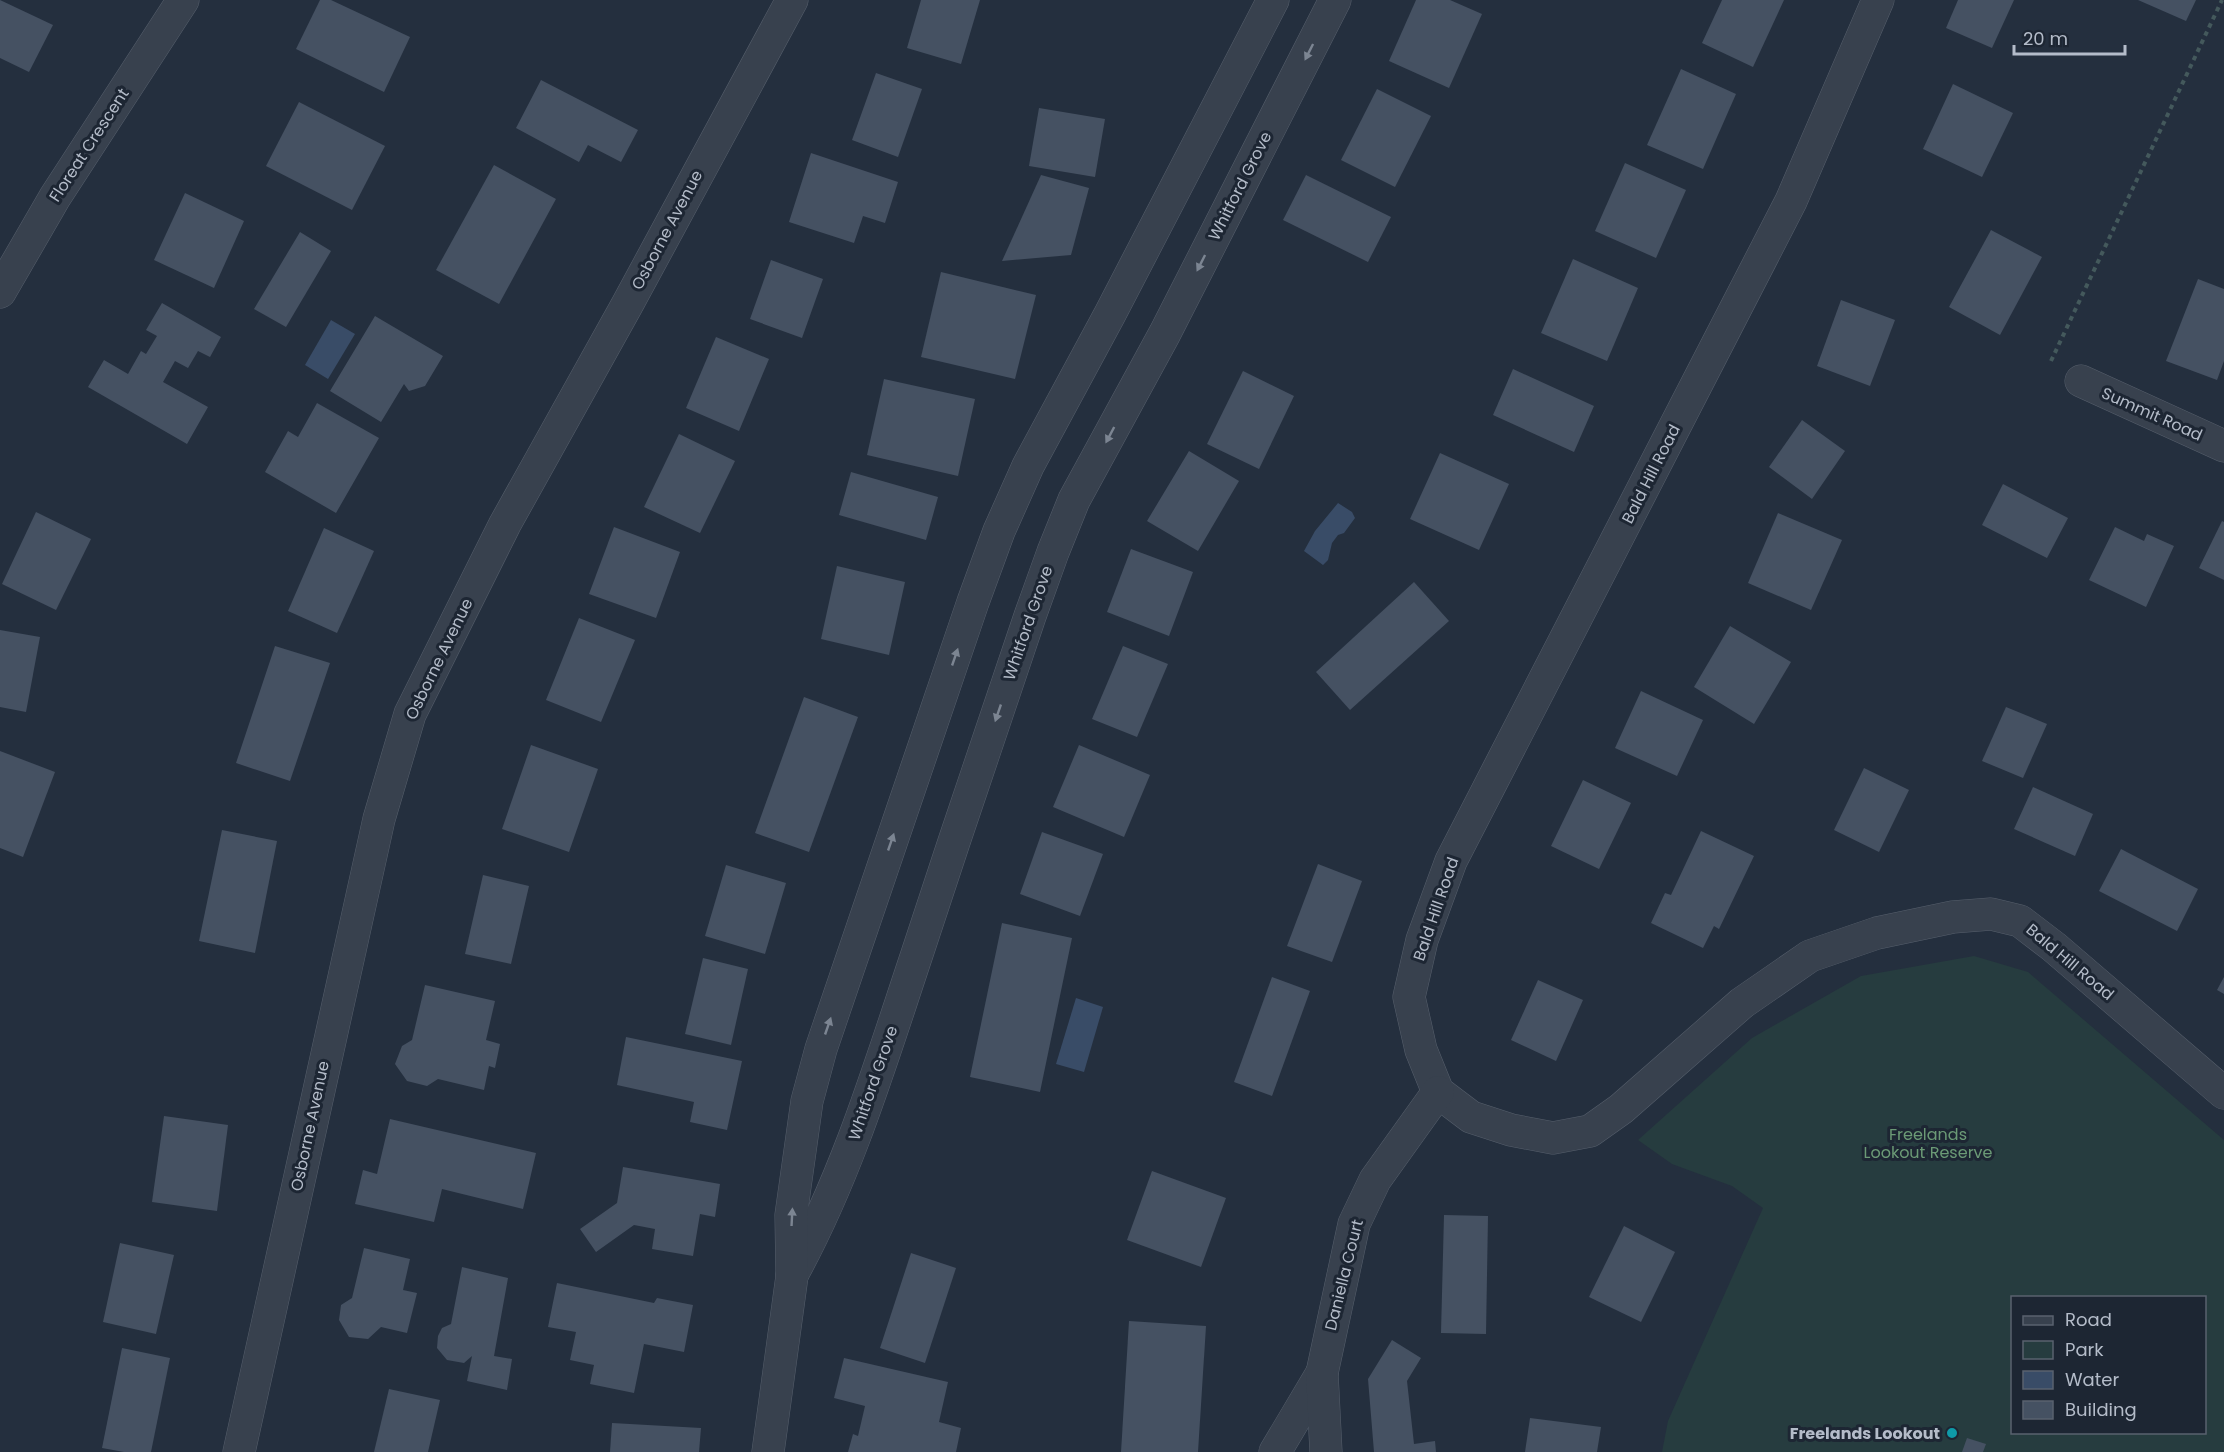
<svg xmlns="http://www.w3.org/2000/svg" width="2224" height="1452" viewBox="0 0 2224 1452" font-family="Poppins,sans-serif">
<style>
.green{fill:#263c3f;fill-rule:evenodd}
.water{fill:#394c67}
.building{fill:#455162}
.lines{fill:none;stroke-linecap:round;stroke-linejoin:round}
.street-casing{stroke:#565f6c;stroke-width:33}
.path{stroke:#44595c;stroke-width:4;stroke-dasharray:4.5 4.5;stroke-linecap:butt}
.street{stroke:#38414e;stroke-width:32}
.oneway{fill:#7c8592}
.culture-dot{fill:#0f9aa8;stroke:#1d2633;stroke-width:2}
.labels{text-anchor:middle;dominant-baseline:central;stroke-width:6;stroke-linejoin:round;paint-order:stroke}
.street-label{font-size:16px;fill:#b4bcc9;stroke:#1d2633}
.park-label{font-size:16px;fill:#6b9a76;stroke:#1d2633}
.poi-label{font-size:16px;font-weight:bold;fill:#b4bcc9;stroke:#1d2633;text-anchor:end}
</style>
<rect width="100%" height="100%" fill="#242f3e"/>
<path class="green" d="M1974,956L2028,972L2224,1140V1452H1662L1668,1421L1763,1208L1732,1186L1672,1164L1638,1140L1752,1038L1861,976ZM2012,1298H2204V1432H2012Z"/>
<g class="water">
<path d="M331,320L355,334L328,379L305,365Z"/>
<path d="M1338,503L1352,512L1355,518L1344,533L1338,535L1332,543L1328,560L1323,565L1304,551L1315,531Z"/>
<path d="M1076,998L1103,1007L1084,1072L1056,1064Z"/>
</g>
<g class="building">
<path d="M0,0L53,25L29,72L0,58Z"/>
<path d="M320,0H331L410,37L384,92L296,49Z"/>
<path d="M921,0H980L961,64L907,48Z"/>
<path d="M1416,0H1450L1482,14L1449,88L1389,61Z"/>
<path d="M1722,0H1784L1753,67L1702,43Z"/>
<path d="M1958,0H2014L1992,48L1946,28Z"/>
<path d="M2138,0H2196L2186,21Z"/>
<path d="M1681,69L1736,94L1703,169L1647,145Z"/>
<path d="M876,73L922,89L898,157L852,140Z"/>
<path d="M541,80L638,130L621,162L588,145L579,162L516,128Z"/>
<path d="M1953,84L2013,113L1982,177L1923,149Z"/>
<path d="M1377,89L1431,116L1395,187L1341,160Z"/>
<path d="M299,102L385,146L352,210L266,166Z"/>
<path d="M1039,108L1105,119L1095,177L1029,166Z"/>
<path d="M811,153L898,182L885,223L863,216L854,243L789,222Z"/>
<path d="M1625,163L1686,190L1656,258L1595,231Z"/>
<path d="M494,165L556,199L499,304L436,270Z"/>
<path d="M1041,175L1089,188L1071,255L1002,261Z"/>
<path d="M1306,175L1391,217L1368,262L1283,220Z"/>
<path d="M185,193L244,221L214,288L154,260Z"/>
<path d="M1991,230L2042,257L2000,335L1949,307Z"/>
<path d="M300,232L331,251L286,327L254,309Z"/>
<path d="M1573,259L1638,288L1607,361L1541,333Z"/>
<path d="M771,260L823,279L802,338L750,319Z"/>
<path d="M941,272L1036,295L1015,379L921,357Z"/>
<path d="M2198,279L2224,289V361L2217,380L2166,361Z"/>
<path d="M1841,300L1895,320L1870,386L1817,366Z"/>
<path d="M162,303L221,337L210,357L198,351L188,368L175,361L163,382L208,407L187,444L88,387L104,360L128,374L141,351L146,354L157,336L146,330Z"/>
<path d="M375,316L443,356L425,386L409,391L404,384L381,422L330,391Z"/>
<path d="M716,337L769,359L739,431L686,408Z"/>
<path d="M1513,369L1594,406L1574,452L1493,415Z"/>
<path d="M1243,371L1294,396L1259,469L1207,444Z"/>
<path d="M884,379L975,399L958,476L867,455Z"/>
<path d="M317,403L379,438L336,513L265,472L288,431L298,437Z"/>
<path d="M1802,420L1845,451L1812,499L1769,467Z"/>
<path d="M679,434L735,461L700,533L644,507Z"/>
<path d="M1189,451L1239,481L1198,551L1147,521Z"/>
<path d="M1440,453L1509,484L1479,550L1410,519Z"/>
<path d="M851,472L938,497L926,540L839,515Z"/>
<path d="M2003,484L2068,518L2047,558L1982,525Z"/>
<path d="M36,512L91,539L56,610L2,584Z"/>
<path d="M1778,513L1842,540L1811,610L1748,583Z"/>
<path d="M2222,521L2224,522V580L2199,568Z"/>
<path d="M614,527L680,552L656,618L589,594Z"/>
<path d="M2115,527L2144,541L2147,534L2174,546L2146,607L2089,580Z"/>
<path d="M324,528L374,551L337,633L288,611Z"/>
<path d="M1131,549L1193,572L1169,636L1107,612Z"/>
<path d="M837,566L905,582L889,655L821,639Z"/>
<path d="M1414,582L1449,621L1350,710L1316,672Z"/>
<path d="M579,618L635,640L601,722L546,700Z"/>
<path d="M1730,626L1791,662L1754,724L1694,687Z"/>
<path d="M0,630L40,637L26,712L0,707Z"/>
<path d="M275,646L330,663L290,781L236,763Z"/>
<path d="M1123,646L1168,664L1137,737L1092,719Z"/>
<path d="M1641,691L1703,720L1677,776L1615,748Z"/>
<path d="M804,697L858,717L809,852L755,833Z"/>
<path d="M2006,707L2047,724L2023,778L1982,761Z"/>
<path d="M531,745L598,769L569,852L502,829Z"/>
<path d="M1079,745L1150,775L1124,837L1053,807Z"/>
<path d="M0,751L55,772L23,857L0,848Z"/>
<path d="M1864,768L1909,790L1879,852L1834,830Z"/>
<path d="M1583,780L1631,803L1599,869L1551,846Z"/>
<path d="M2033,787L2093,814L2075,856L2014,829Z"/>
<path d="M222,830L277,841L255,953L199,941Z"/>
<path d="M1701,831L1754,856L1719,929L1714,926L1703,948L1651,923L1665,893L1671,895Z"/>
<path d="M1042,832L1103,854L1080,916L1020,894Z"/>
<path d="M2121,849L2198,889L2177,931L2099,891Z"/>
<path d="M1318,864L1362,881L1332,962L1287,946Z"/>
<path d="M726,865L786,883L765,954L705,936Z"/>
<path d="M483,875L529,886L511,964L465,954Z"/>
<path d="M1002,923L1072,938L1040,1092L970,1077Z"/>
<path d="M703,958L748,969L731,1045L685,1034Z"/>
<path d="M1272,977L1310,991L1272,1096L1234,1082Z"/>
<path d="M2224,977V994L2217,990Z"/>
<path d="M1538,980L1583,1000L1556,1061L1511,1040Z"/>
<path d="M425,985L495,1001L486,1040L500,1044L495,1068L489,1066L484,1090L438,1079L427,1086L407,1081L395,1064L402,1046L412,1040Z"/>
<path d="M626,1037L742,1061L727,1130L690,1122L694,1102L617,1085Z"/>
<path d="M164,1116L228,1125L217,1211L152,1202Z"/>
<path d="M390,1119L536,1153L523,1209L442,1189L434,1222L355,1204L363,1170L377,1174Z"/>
<path d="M623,1167L720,1184L715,1217L700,1214L693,1256L652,1249L655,1229L634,1225L596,1252L580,1229L617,1203Z"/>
<path d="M1152,1171L1226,1198L1201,1267L1127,1240Z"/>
<path d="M1444,1215L1488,1216L1486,1334L1441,1333Z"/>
<path d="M1624,1226L1675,1252L1641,1322L1589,1297Z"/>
<path d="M120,1243L174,1255L156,1334L103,1322Z"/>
<path d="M364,1248L410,1259L403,1290L417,1293L407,1333L381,1327L368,1339L349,1337L339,1320L341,1305L352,1298Z"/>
<path d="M911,1253L956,1268L925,1363L880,1348Z"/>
<path d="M462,1267L508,1278L494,1356L512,1359L507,1390L467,1381L472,1356L464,1363L447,1360L437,1348L438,1336L442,1328L451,1324Z"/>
<path d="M557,1283L654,1303L657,1298L693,1305L684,1352L644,1344L634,1393L590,1384L594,1365L570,1360L576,1332L548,1327Z"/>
<path d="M1129,1321L1206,1326L1198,1452H1121Z"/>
<path d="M1392,1340L1421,1358L1407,1381L1414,1444L1435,1441L1436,1452H1374L1368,1379Z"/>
<path d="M122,1348L170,1358L151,1452H124L102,1448Z"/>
<path d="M844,1358L948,1382L939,1422L961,1428L956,1452H848L853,1434L858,1436L865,1406L834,1398Z"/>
<path d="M389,1389L440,1400L428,1452H374Z"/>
<path d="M1530,1418L1601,1427L1597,1452H1525Z"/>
<path d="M612,1423L701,1428L699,1452H610Z"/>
<path d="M1967,1438L1986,1444L1983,1452H1962Z"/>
</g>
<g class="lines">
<g class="street-casing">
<g id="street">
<path d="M1878,0L1791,201L1451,861L1422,940L1409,997L1421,1050L1438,1092L1471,1117L1511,1130L1553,1138L1590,1131L1621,1109L1742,1003L1810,956L1877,933L1953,917L1991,914L2020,921L2054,947L2224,1093"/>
<path d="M0,292L55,197L183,0"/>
<path d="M2081,381L2224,446"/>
<path d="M792,1275C847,1175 880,1065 916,957C953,843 992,729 1030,616L1053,552L1074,500L1165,333L1335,0"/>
<path d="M239,1452L379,819L410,714L505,524L627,305L792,0"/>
<path d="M768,1452L792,1276L791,1215L807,1101L821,1049L973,602L999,531L1028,466L1110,314L1273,0"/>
<path d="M1275,1452L1322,1373"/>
<path d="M1326,1452L1322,1373L1354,1224L1375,1180L1438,1092"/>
</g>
</g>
<path class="path" d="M2051,361L2222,0"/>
<use href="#street" class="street"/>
</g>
<defs><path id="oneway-solid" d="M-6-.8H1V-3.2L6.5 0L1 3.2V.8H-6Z" transform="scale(1.5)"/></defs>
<g class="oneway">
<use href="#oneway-solid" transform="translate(1309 52) rotate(117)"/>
<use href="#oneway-solid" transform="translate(1201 263) rotate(117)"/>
<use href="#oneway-solid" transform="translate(1110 435) rotate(118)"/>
<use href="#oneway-solid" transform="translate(955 657) rotate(-71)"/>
<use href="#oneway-solid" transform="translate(998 713) rotate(109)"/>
<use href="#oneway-solid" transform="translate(891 842) rotate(-71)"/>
<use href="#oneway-solid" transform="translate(828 1026) rotate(-71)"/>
<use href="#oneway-solid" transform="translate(792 1217) rotate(-87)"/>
</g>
<circle class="culture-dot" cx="1952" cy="1433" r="6"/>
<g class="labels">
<g class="street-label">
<text transform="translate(89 145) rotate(-57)">Floreat Crescent</text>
<text transform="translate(1240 186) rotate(-63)">Whitford Grove</text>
<text transform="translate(667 230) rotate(-62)">Osborne Avenue</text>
<text transform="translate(2152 414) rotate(24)">Summit Road</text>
<text transform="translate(1651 474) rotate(-63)">Bald Hill Road</text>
<text transform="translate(1028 623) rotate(-71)">Whitford Grove</text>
<text transform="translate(439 659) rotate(-64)">Osborne Avenue</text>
<text transform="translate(1436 909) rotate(-71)">Bald Hill Road</text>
<text transform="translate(2070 962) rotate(40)">Bald Hill Road</text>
<text transform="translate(873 1083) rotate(-71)">Whitford Grove</text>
<text transform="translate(310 1126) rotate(-78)">Osborne Avenue</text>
<text transform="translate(1344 1275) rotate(-76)">Daniella Court</text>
</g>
<g class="park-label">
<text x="1928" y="1134">Freelands<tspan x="1928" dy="18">Lookout Reserve</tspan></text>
</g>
<g class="poi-label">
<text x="1940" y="1433">Freelands Lookout</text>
</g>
</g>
<rect x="2011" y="1296" width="195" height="138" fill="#1d2633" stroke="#59626f" stroke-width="1.5"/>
<rect x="2023" y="1316" width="30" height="9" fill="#38414e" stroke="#59626f" stroke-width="1.5"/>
<text x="2065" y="1326" font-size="18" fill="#b4bcc9">Road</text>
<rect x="2023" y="1341" width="30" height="18" fill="#263c3f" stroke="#59626f" stroke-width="1.5"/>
<text x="2065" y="1356" font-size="18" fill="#b4bcc9">Park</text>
<rect x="2023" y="1371" width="30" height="18" fill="#394c67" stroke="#59626f" stroke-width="1.5"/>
<text x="2065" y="1386" font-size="18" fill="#b4bcc9">Water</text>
<rect x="2023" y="1401" width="30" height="18" fill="#455162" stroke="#59626f" stroke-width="1.5"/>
<text x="2065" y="1416" font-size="18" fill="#b4bcc9">Building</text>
<path d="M2014 45v9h111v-9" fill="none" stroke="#b4bcc9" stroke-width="3"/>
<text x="2023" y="45" font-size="18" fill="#b4bcc9" stroke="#1d2633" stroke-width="4.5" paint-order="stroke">20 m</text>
</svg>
